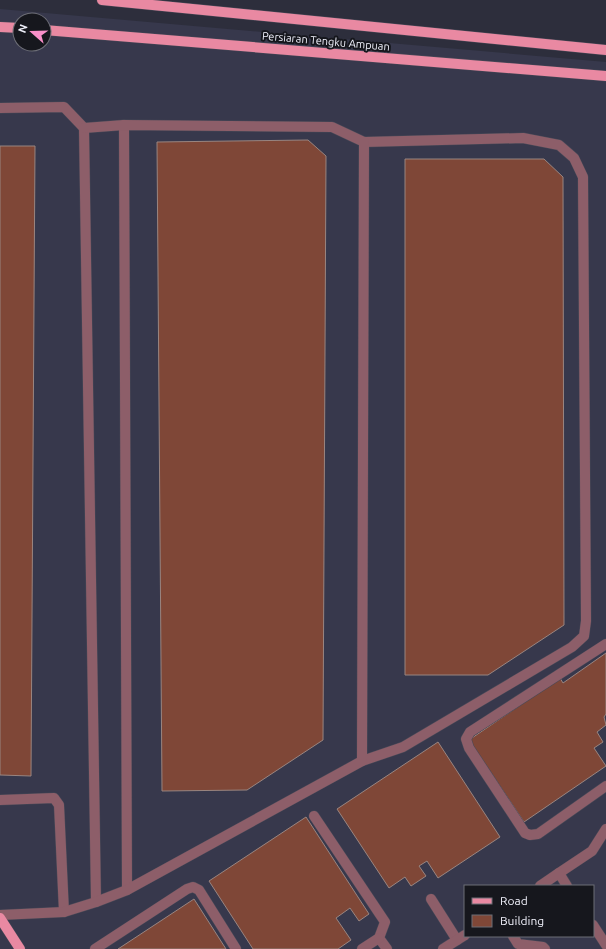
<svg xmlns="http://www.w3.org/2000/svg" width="606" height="949" viewBox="0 0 606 949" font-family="Ubuntu,sans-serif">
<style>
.built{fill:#37384c;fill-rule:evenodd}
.building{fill:#7f4737;stroke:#998580}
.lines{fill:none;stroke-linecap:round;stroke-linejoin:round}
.minor-casing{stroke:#484957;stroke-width:11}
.major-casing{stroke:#484957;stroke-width:11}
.minor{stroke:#8d5e69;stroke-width:10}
.major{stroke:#e989a2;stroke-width:10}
.labels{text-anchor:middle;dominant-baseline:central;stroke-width:4;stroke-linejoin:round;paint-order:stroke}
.street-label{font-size:11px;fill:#f0f1fb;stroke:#16171d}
</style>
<rect width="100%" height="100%" fill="#2d2e3c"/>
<path class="built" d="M0,9L606,62V949H0ZM20,20H44V44H20ZM465,886H593V936H465Z"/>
<g class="building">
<path d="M308,140L326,156L323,740L247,790L162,791L157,142Z"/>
<path d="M0,146H35L31,776L0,775Z"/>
<path d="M405,159H544L563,177L564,625L488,675H405Z"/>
<path d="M606,653V714L604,717L606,725L597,732L603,742L594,748L606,766L524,822L469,740L560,678L563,683Z"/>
<path d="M438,742L500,837L438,878L427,861L419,866L426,876L411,886L405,877L389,888L337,809Z"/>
<path d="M306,817L369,914L359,921L350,908L336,918L351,940L338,949H253L209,881Z"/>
<path d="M194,899L226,949H118Z"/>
</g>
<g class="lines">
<g class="minor-casing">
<g id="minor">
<path d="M0,108L64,107L84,128L96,902"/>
<path d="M124,125L127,890"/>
<path d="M606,644L470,732L466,739L469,748L525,833L530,835L538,834L606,786"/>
<path d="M362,761L403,747L572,647L584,636L586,621L583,177L574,158L559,145L523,138L364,142"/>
<path d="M0,800L54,798L59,805L64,912"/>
<path d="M314,816L385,922L379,938L387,949"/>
<path d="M559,873L592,851L606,829"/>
<path d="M540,886L559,873L567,886"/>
<path d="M431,899L457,940"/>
<path d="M0,915L64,912L96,902L127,890L362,761L364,142L332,127L124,125L84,128"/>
<path d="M593,925L606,945"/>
<path d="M513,936L518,944L543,947L545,949"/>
<path d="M95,949L187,889L193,887L199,890L236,949"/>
<path d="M362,949L379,938"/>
<path d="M443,949L465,935"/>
</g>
</g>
<g class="major-casing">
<g id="major">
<path d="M102,0L606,50"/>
<path d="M0,27L20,28"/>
<path d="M44,30L606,76"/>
<path d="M0,918L20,949"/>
</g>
</g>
<use href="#minor" class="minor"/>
<use href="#major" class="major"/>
</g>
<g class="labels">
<g class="street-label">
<text transform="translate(326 41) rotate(5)">Persiaran Tengku Ampuan</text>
</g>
</g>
<rect x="464" y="885" width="130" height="52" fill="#16171d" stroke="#6d6e76"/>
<rect x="472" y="898" width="20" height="6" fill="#e989a2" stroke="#6d6e76"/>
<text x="500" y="905" font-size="12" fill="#f0f1fb">Road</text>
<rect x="472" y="915" width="20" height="12" fill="#7f4737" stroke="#6d6e76"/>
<text x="500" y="925" font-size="12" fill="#f0f1fb">Building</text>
<g transform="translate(32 32) rotate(290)"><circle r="19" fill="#16171d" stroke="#6d6e76"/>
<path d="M0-3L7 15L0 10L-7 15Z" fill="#f98fc9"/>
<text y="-6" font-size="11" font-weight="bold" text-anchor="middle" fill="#f0f1fb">N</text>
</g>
</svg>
